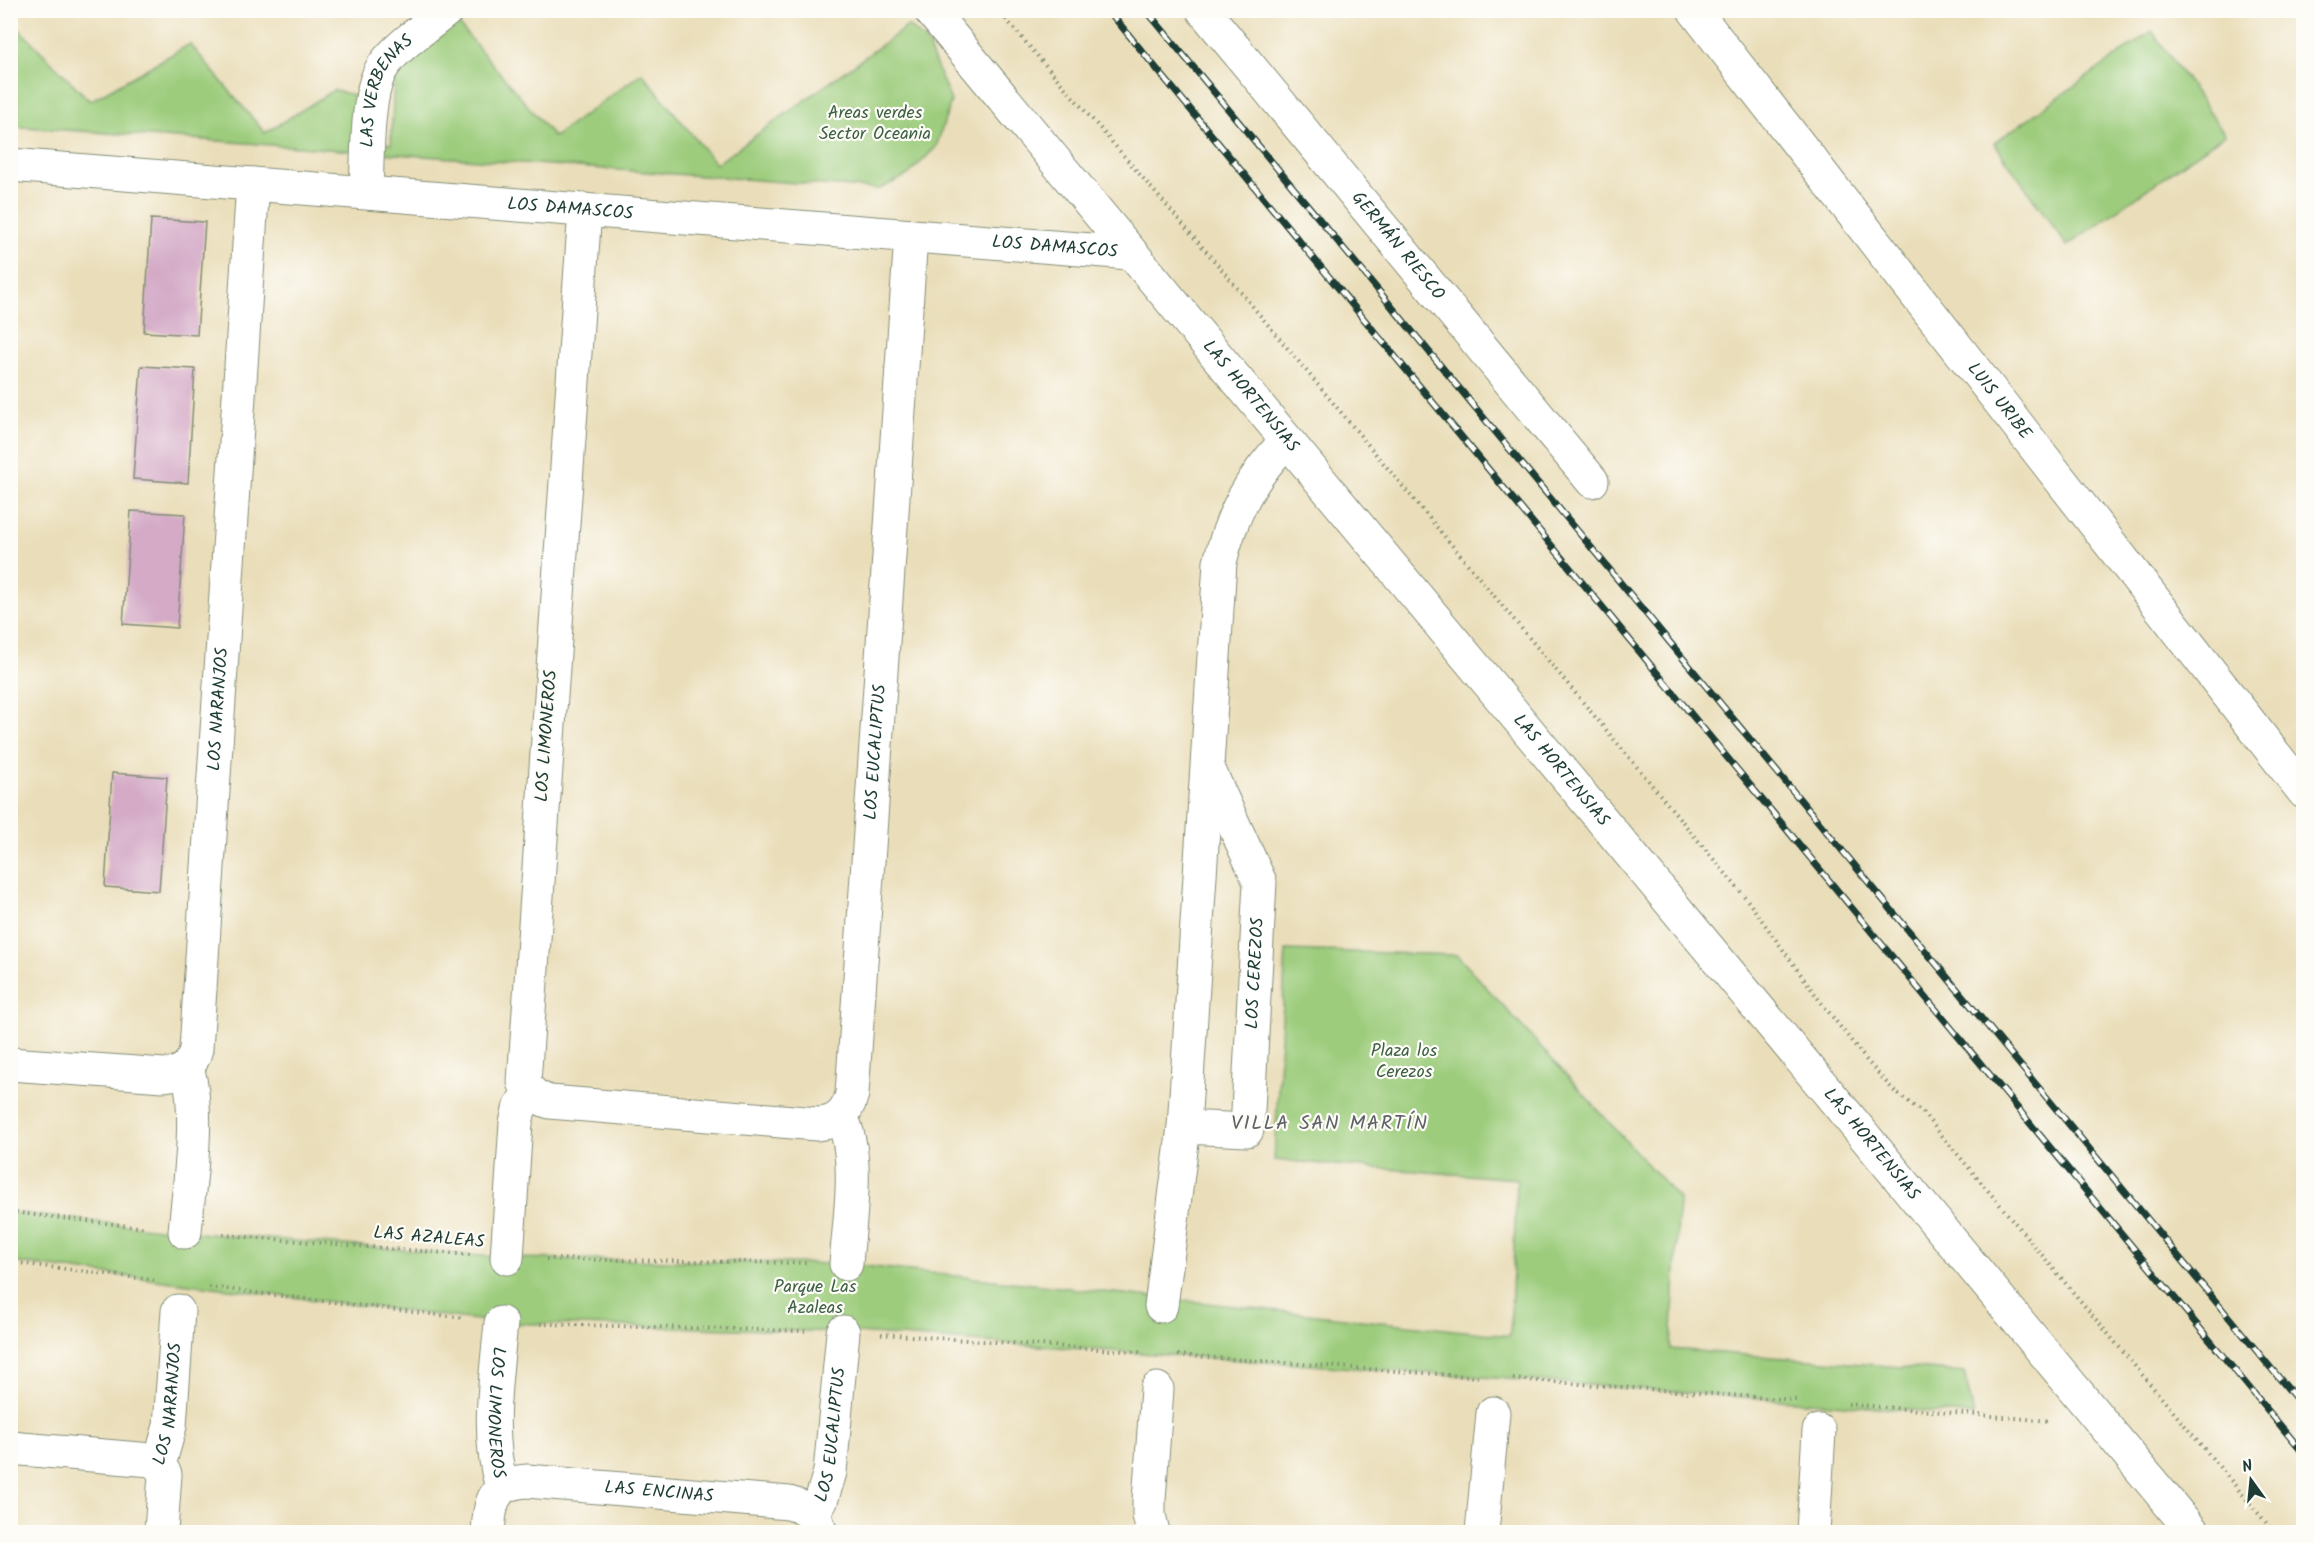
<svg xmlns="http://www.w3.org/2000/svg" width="2314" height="1543" viewBox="0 0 2314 1543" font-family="Kalam,sans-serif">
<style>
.green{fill:#9ccc7b;stroke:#5e8458;stroke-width:1.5}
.building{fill:#d4aac7}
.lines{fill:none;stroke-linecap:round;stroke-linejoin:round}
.minor-casing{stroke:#848e77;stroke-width:35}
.tertiary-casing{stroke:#848e77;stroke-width:35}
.path{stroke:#848e77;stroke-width:4;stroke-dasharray:1.5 4.5;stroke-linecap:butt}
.minor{stroke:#fff;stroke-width:33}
.tertiary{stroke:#fff;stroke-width:33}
.rail-casing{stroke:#1f3d34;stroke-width:7}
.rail{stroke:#fdfcf7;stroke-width:4.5;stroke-dasharray:14;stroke-linecap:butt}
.labels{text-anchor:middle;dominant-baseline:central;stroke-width:4.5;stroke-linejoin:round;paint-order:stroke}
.street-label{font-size:18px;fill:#1f3d34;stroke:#fdfcf7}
.park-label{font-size:18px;fill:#3e6146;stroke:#fdfcf7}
.neighbourhood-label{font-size:20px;letter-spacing:1.5px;fill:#5e6367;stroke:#fdfcf7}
</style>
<rect width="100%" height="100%" fill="#fdfcf7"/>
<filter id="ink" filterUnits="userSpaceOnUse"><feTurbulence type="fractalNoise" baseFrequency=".0167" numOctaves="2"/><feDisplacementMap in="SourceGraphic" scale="12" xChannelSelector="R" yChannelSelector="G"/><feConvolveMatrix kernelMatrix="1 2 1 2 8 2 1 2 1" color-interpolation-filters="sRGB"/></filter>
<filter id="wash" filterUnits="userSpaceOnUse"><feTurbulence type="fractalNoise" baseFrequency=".008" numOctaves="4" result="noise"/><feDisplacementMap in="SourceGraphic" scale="24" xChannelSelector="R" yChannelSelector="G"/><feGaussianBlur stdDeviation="1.35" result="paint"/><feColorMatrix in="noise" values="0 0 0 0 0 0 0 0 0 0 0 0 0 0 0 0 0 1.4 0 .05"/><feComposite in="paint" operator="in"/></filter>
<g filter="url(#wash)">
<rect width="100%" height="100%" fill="#eadeba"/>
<g class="green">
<path d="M10,20L90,101L190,44L265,133L334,90L364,98L362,141L391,144L394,81L456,21L554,137L642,73L716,164L908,26L926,41L951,101L936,147L908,175L880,189L11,126Z"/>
<path d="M2152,31L2225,134L2067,246L1994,143Z"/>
<path d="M1286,950L1457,955L1679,1199L1671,1349L1964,1372L1974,1415L1496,1378L843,1332L501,1323L11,1262V1212L185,1232L507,1258L846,1264L1510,1336L1517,1179L1274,1160Z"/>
</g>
<g id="blocks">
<g class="building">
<path d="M151,219L205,222L197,335L144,332Z"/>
<path d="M141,366L195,369L188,483L133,479Z"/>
<path d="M131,511L185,514L177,628L123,624Z"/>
<path d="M112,773L167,777L159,891L105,887Z"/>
</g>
</g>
</g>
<g filter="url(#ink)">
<use href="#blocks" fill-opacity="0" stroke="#848e77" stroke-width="1.5"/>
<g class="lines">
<g class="minor-casing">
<g id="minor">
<path id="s1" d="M1203,10L1592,481"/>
<path id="s2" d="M1694,10L2304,792"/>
<path id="s3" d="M366,192C368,160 365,91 384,65C399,44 427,27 447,10"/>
<path id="s4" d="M585,210L524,1082C530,1094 537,1098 550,1102L817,1124C837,1123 847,1114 852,1094L911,236"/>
<path id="s5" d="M10,1064L164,1075C182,1074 192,1067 196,1049L253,184"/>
<path d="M841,1117C861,1155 849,1221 846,1264"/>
<path id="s6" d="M1184,1127L1247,1130L1260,882L1208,768"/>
<path d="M185,1232C189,1183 201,1113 187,1067"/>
<path d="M507,1258L516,1123L519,1110L529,1091"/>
<path d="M1161,1306L1184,1127L1220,562C1232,512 1251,478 1286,441"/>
<path id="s7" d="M501,1323C496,1378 486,1434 502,1488"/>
<path d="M10,1448L151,1460L159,1465L165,1474L161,1532"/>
<path id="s8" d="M159,1465L170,1426L178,1311"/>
<path id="s9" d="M812,1515L821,1501L830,1472L843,1332"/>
<path id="s10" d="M488,1532C490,1503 492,1483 527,1481L789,1503C804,1507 818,1515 820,1532"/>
<path d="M1153,1532L1149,1515V1500L1157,1389"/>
<path d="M1482,1532L1493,1413"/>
<path d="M1813,1532L1819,1431"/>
</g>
</g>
<g class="tertiary-casing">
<g id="tertiary">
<path id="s11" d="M930,10L2193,1532"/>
<path id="s12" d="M10,165L1130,253"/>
</g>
</g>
<g class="path">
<path d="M998,10L1223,271L1632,761L1745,897L1820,1001L1868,1062L1895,1092L1923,1113L2274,1532"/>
<path d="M10,1212L147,1228"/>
<path d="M223,1235L470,1255"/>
<path d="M546,1259L809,1263"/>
<path d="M10,1262L154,1280"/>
<path d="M209,1287L463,1318"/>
<path d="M540,1324L805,1331"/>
<path d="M881,1334L1140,1352"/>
<path d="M1178,1355L1478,1377"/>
<path d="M1513,1379L1796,1400"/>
<path d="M1848,1404L2050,1421"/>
</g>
<use href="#minor" class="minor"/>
<use href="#tertiary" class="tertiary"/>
<g class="rail-casing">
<g id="rail">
<path d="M1108,10L2304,1454"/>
<path d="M1146,10L2304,1408"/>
</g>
</g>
<use href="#rail" class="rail"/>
</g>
</g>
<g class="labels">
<g class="street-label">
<text stroke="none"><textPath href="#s3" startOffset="106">LAS VERBENAS</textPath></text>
<text stroke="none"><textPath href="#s12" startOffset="562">LOS DAMASCOS</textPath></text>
<text stroke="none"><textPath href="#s1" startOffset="306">GERMÁN RIESCO</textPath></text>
<text stroke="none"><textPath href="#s12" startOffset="1048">LOS DAMASCOS</textPath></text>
<text stroke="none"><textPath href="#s11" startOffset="502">LAS HORTENSIAS</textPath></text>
<text stroke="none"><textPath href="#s2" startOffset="496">LUIS URIBE</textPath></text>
<text stroke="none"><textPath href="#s5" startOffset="540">LOS NARANJOS</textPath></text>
<text transform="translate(547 736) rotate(-86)">LOS LIMONEROS</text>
<text stroke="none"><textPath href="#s4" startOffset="1569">LOS EUCALIPTUS</textPath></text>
<text stroke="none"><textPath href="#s11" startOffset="988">LAS HORTENSIAS</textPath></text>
<text stroke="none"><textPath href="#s6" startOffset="220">LOS CEREZOS</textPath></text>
<text stroke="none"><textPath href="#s11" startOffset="1474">LAS HORTENSIAS</textPath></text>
<text transform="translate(429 1238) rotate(5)">LAS AZALEAS</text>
<text stroke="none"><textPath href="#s8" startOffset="62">LOS NARANJOS</textPath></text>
<text stroke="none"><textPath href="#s7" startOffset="90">LOS LIMONEROS</textPath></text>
<text stroke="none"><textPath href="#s9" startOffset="84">LOS EUCALIPTUS</textPath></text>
<text stroke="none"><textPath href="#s10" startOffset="206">LAS ENCINAS</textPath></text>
</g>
<g class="park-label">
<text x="875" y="113">Areas verdes<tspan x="875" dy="21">Sector Oceania</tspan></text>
<text x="1404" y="1051">Plaza los<tspan x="1404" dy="21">Cerezos</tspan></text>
<text x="815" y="1287">Parque Las<tspan x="815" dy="21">Azaleas</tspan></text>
</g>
<g class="neighbourhood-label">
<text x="1330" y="1124">VILLA SAN MARTÍN</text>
</g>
</g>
<rect width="2314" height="1543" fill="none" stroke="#fdfcf7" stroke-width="36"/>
<g transform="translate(2251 1480) rotate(345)" stroke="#fdfcf7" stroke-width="4.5" paint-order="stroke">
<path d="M0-4.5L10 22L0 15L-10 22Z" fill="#1f3d34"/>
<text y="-9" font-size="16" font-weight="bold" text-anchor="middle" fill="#1f3d34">N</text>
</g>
</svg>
